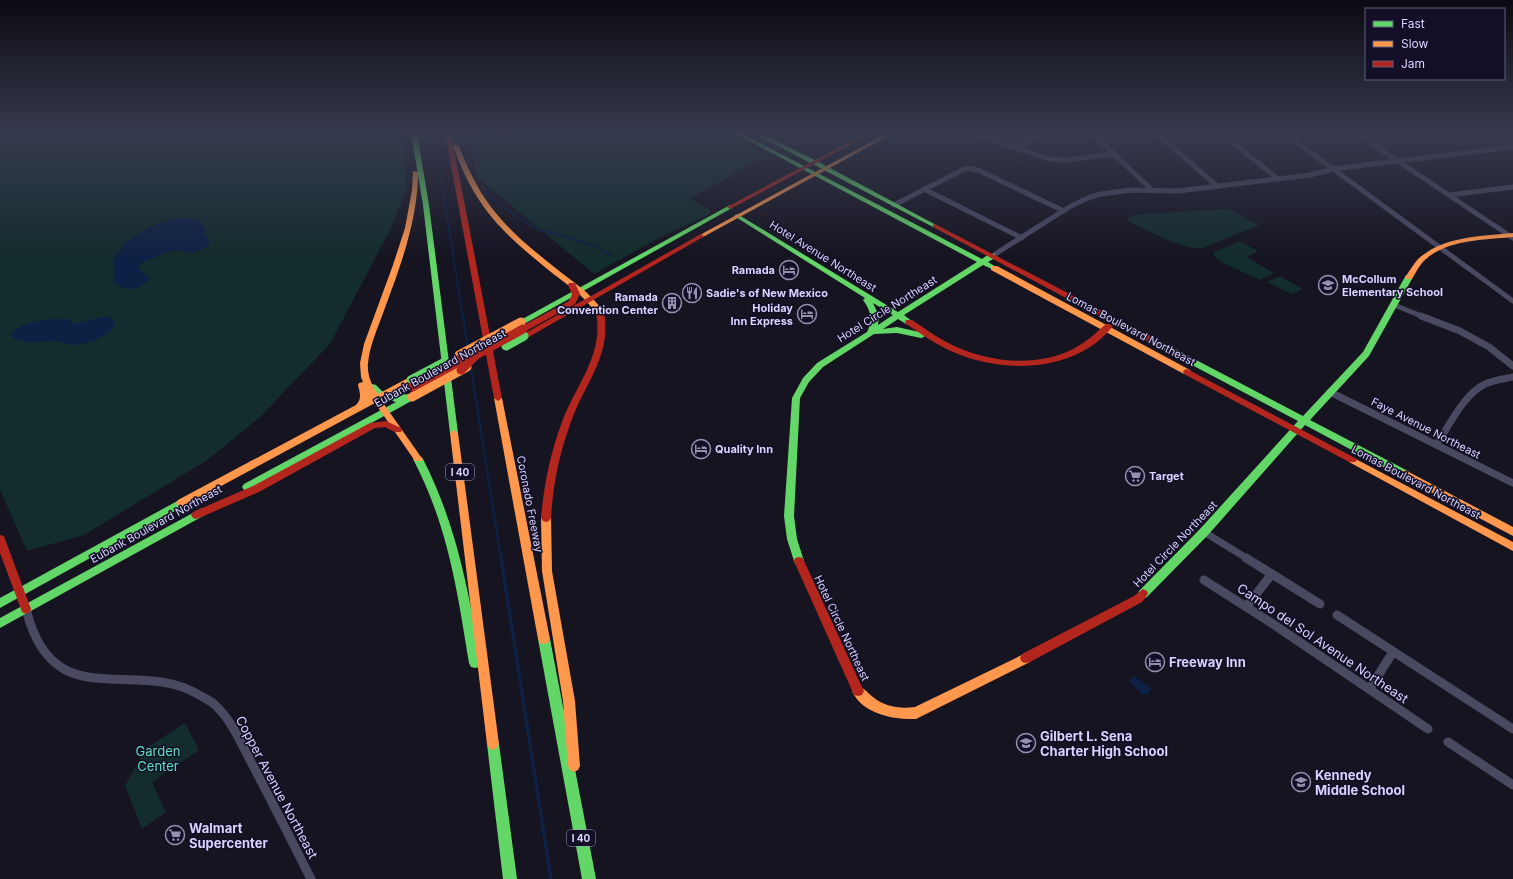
<svg xmlns="http://www.w3.org/2000/svg" width="1513" height="879" viewBox="0 0 1513 879" font-family="Inter,sans-serif">
<style>
.green{fill:#132c2d}
.water{fill:#0d2144}
.lines{fill:none;stroke-linecap:round;stroke-linejoin:round}
.stream-far2{stroke:#0d2144;stroke-width:2}
.stream-far1{stroke:#0d2144;stroke-width:2.5}
.stream{stroke:#0d2144;stroke-width:3.5}
.street-far2{stroke:#4a4962;stroke-width:5}
.street-far1{stroke:#4a4962;stroke-width:7}
.street{stroke:#4a4962;stroke-width:9}
.fast{fill:#63d668;fill-rule:evenodd}
.slow{fill:#ff974d;fill-rule:evenodd}
.jam{fill:#b3261e;fill-rule:evenodd}
.fast-bridge{stroke:#63d668;stroke-width:9}
.slow-bridge{stroke:#ff974d;stroke-width:9}
.jam-bridge{stroke:#b3261e;stroke-width:9}
.labels{text-anchor:middle;dominant-baseline:central;stroke-width:3;stroke-linejoin:round;paint-order:stroke}
.shield{fill:#130f26;stroke:#9e99be;stroke-width:1}
.shield-label{font-size:10px;font-weight:bold;fill:#d9d4ff}
.street-label{font-size:11px;fill:#d9d4ff;stroke:#130f26}
.poi-label{font-size:11px;font-weight:bold;fill:#d9d4ff;stroke:#130f26;text-anchor:start}
.near-street-label{font-size:13px;fill:#d9d4ff;stroke:#130f26}
.near-poi-label{font-size:13px;font-weight:bold;fill:#d9d4ff;stroke:#130f26;text-anchor:start}
.near-park-label{font-size:13px;fill:#5fe0c0;stroke:#130f26}
</style>
<rect width="100%" height="100%" fill="#161421"/>
<g class="green">
<path d="M0,133H401L407,189L390,230L330,344L259,418L206,461L84,535L27,551L0,490Z"/>
<path d="M467,133H728L760,150L757,151L758,153L756,154L761,157L767,154L770,155L730,174L732,176L690,198L710,210V214L661,237L594,274L477,177Z"/>
<path d="M1225,209L1233,211L1259,225L1203,248C1184,251 1152,232 1134,224L1128,220V218L1133,215Z"/>
<path d="M1240,241L1258,251L1247,257L1274,273L1260,280L1221,262L1214,256V252Z"/>
<path d="M1280,276L1303,289L1292,294L1267,282Z"/>
<path d="M185,723L199,750L152,782L166,812L142,829L125,786L145,749Z"/>
</g>
<g class="water">
<path d="M188,218L201,221L209,242L207,247L192,253L176,250L165,253L141,263L138,268L150,279C139,290 126,293 114,282C113,273 112,260 118,252C125,240 151,226 164,221C172,219 180,219 188,218Z"/>
<path d="M107,316L113,320C118,336 84,345 73,345C67,345 63,342 58,341C44,340 20,347 11,335C20,320 53,318 69,319L74,324Z"/>
<path d="M1134,676L1151,688L1148,694L1143,695L1129,681Z"/>
</g>
<g class="lines">
<g class="stream-far2">
<path d="M434,133L463,317"/>
<path d="M482,187L491,198L517,217L538,229L593,245L610,255"/>
</g>
<g class="stream-far1">
<path d="M463,316L468,347"/>
<path d="M471,368L501,559"/>
</g>
<path class="stream" d="M501,558L551,879"/>
<g class="street-far2">
<path d="M972,133L1049,159L1067,160L1114,154"/>
<path d="M1092,133L1153,191"/>
<path d="M1156,133L1217,186"/>
<path d="M1221,133L1278,179"/>
<path d="M1284,133L1513,301"/>
<path d="M1356,133L1513,238"/>
<path d="M1016,148L1042,133"/>
<path d="M924,189L1022,238"/>
<path d="M1449,195L1513,187"/>
<path d="M894,205L966,168L978,170L1064,211"/>
<path d="M992,256L1071,206L1090,197L1101,194L1131,190L1178,191L1310,175L1334,169L1364,165L1513,147"/>
<path d="M1394,305L1424,317"/>
</g>
<g class="street-far1">
<path d="M1421,316L1460,331L1489,347L1513,366"/>
<path d="M1330,392L1513,483"/>
<path d="M1436,445C1450,425 1463,395 1485,384C1494,380 1504,379 1513,377"/>
<path d="M1204,532L1248,559"/>
</g>
<g class="street">
<path d="M1246,558L1320,604"/>
<path d="M1204,580L1273,624L1428,729"/>
<path d="M1247,606L1271,575"/>
<path d="M26,609C53,719 135,655 201,696C206,699 211,701 214,704C231,719 240,741 250,760C271,800 291,839 311,879"/>
<path d="M1337,615L1513,729"/>
<path d="M1370,688L1393,652"/>
<path d="M1448,742L1513,785"/>
</g>
<g class="fast">
<path d="M411,133H417L429,205L458,433L454,436L450,433L423,205Z"/>
<path d="M734,133H741L982,259L989,254H995V258L988,262L998,268L994,270L983,265L904,315L913,322L912,324H906L898,319L883,329L897,327L924,333L925,335L924,337L921,338L897,333L874,334L823,367L809,382L800,398L794,516L797,539L804,561L803,564L799,565L795,564L787,539L784,516L792,398L803,378L817,363L867,332C873,320 871,311 863,300L865,298L734,216L737,214L739,215L898,312L977,262ZM873,303L893,315L878,325L879,316Z"/>
<path d="M753,133H760L817,161L938,226L937,227H933Z"/>
<path d="M730,205L732,206V208L524,324H521L517,322Z"/>
<path d="M1406,275H1412L1413,277L1369,356L1310,420L1408,471L1410,474L1408,477H1402L1305,425L1208,535L1147,597L1143,599L1139,597L1138,594L1139,591L1200,529L1298,421L1154,345L1153,343L1154,341H1160L1303,416L1363,352Z"/>
<path d="M373,384L376,385L384,393L391,395L412,394L416,397L415,399L250,490H244L242,487L244,484L396,402L378,397L369,387Z"/>
<path d="M418,456L421,457L423,459C457,526 468,589 481,663L479,667L475,668L471,667L469,663C457,589 448,526 413,459L415,457Z"/>
<path d="M181,499L184,500L186,503L184,506L0,608V598Z"/>
<path d="M202,508L205,509L207,512L205,515L0,628V618Z"/>
<path d="M544,634L548,635L550,639L596,879H582L538,639L540,635Z"/>
<path d="M493,738L497,740L499,744L517,879H503L487,744L489,740Z"/>
</g>
<g class="slow">
<path d="M887,133H894L703,237L701,238L698,236Z"/>
<path d="M454,145L459,146C481,204 505,228 553,266C571,281 591,292 604,313L603,315H597C584,294 564,283 546,268C498,229 474,204 453,146Z"/>
<path d="M413,171L418,172C418,218 402,262 386,305C380,323 370,343 368,363C367,374 371,385 378,394L408,378L411,377L415,380L414,382L381,400L421,457L423,459L421,461H415L375,403L184,506H178L176,503L178,500L356,405C362,399 360,393 358,385L359,383L363,382L361,377L360,363L364,344L393,265L405,228L412,190Z"/>
<path d="M1513,233V237C1485,240 1449,239 1426,259C1420,264 1416,272 1412,279H1406L1405,277C1411,270 1415,260 1423,255C1447,236 1484,236 1513,233Z"/>
<path d="M991,266H997L1190,370L1191,372L1190,374H1184L991,270Z"/>
<path d="M498,395L502,398L550,639L548,643L544,644L540,643L538,639L494,398Z"/>
<path d="M454,430L458,433L499,744L497,748L493,750L489,748L487,744L450,433Z"/>
<path d="M1352,457L1513,542V551L1349,462L1347,460L1349,458Z"/>
<path d="M1405,470L1513,527V536L1402,477L1400,474L1402,471Z"/>
<path d="M546,514L549,515L551,518L552,571L575,701L580,766L578,770L574,772L570,770L568,766L563,701L542,571L541,518L543,515Z"/>
<path d="M1026,653L1030,654L1032,658L1030,662L916,719C894,720 862,714 852,691L854,687L858,686C864,688 868,693 873,697C885,707 900,709 915,707Z"/>
</g>
<g class="jam">
<path d="M445,133H451L502,398L498,401L494,398Z"/>
<path d="M866,133H873L732,208L730,209L727,207Z"/>
<path d="M935,224L1160,341L1161,343L1160,345H1154L933,227V225Z"/>
<path d="M701,234L704,236L703,237L527,338L524,339L520,336Z"/>
<path d="M569,283H575L580,294L575,304L526,331H520L519,329L520,327L569,301L572,294L568,285Z"/>
<path d="M597,311H600L604,313C612,356 584,384 571,422C559,454 553,485 551,518L549,521L546,522L543,521L541,518C544,485 550,454 562,422C576,384 604,356 596,313Z"/>
<path d="M906,320H912C927,330 942,341 959,348C994,363 1040,367 1075,348C1086,342 1096,333 1106,324H1109L1113,326C1076,373 1003,374 953,352C937,345 921,334 906,324L905,322Z"/>
<path d="M1187,369L1355,458L1357,460L1355,462H1349L1184,374L1183,372L1184,370Z"/>
<path d="M386,421L401,428L402,430L401,432H395L385,427L375,428L259,492L199,518L196,519L193,518L191,515L193,512L253,486L370,423Z"/>
<path d="M0,535L4,536L5,539L31,609L30,612L26,614L22,612L21,609L0,553Z"/>
<path d="M799,557L803,558L804,561L862,687L864,691L862,695L858,696L854,695L794,561L795,558Z"/>
<path d="M1143,589L1147,591L1148,594L1142,602L1030,662L1026,663L1022,662L1020,658L1022,654L1134,596Z"/>
</g>
<g class="fast-bridge">
<path d="M506,346L524,336"/>
<path d="M411,380L443,363"/>
</g>
<g class="slow-bridge">
<path d="M459,355L521,322"/>
<path d="M412,397L467,367"/>
</g>
<g class="jam-bridge">
<path d="M461,370L476,355L523,329"/>
<path d="M412,387L453,365L466,354"/>
</g>
</g>
<linearGradient id="sky" x2="0" y2="1"><stop stop-color="#0c0b12"/><stop offset="0.52" stop-color="#363a4e"/><stop offset="1" stop-color="#363a4e" stop-opacity="0"/></linearGradient>
<rect width="1513" height="256" fill="url(#sky)"/>
<defs>
<g id="hotel-ring" transform="scale(1)"><circle r="9.5" fill="#130f26" stroke="#9591b1" stroke-width="1.5"/><path d="M-6-4.5h1.5V1H6V5H4.5V3h-9V5H-6ZM-4 0a1.8 1.8 0 1 1 3.6 0ZM.5 0V-2.5h3Q6-2.5 6 0Z" fill="#9591b1"/></g>
<g id="school-ring" transform="scale(1)"><circle r="9.5" fill="#130f26" stroke="#9591b1" stroke-width="1.5"/><path d="M0-5L7-2L0 1L-7-2ZM-4 1L0 2.5L4 1V4Q0 6-4 4Z" fill="#9591b1"/></g>
<g id="restaurant-ring" transform="scale(1)"><circle r="9.5" fill="#130f26" stroke="#9591b1" stroke-width="1.5"/><path d="M-5-6h1v4h1v-4h1v4h1v-4h1v5L-1.5 .5V6h-2V.5L-5-1ZM5-6V6H3V1.5H1.5Q1.5-4 5-6Z" fill="#9591b1"/></g>
<g id="building-ring" transform="scale(1)"><circle r="9.5" fill="#130f26" stroke="#9591b1" stroke-width="1.5"/><path d="M-4-6H4V6H1V3H-1V6H-4ZM-2.5-4.3h1.7v1.8h-1.7ZM.8-4.3h1.7v1.8H.8ZM-2.5-1h1.7V.8h-1.7ZM.8-1h1.7V.8H.8Z" fill="#9591b1"/></g>
<g id="supermarket-ring" transform="scale(1)"><circle r="9.5" fill="#130f26" stroke="#9591b1" stroke-width="1.5"/><path d="M-6-5.5h2.5l.6 2H6L4.5 2H-2.5L-4.4-4H-6ZM-1.5 3.2a1.3 1.3 0 1 0 .1 0ZM3 3.2a1.3 1.3 0 1 0 .1 0Z" fill="#9591b1"/></g>
</defs>
<g fill-rule="evenodd">
<use href="#hotel-ring" x="789" y="270"/>
<use href="#school-ring" x="1328" y="285"/>
<use href="#restaurant-ring" x="692" y="293"/>
<use href="#building-ring" x="672" y="303"/>
<use href="#hotel-ring" x="807" y="314"/>
<use href="#hotel-ring" x="701" y="449"/>
<use href="#supermarket-ring" x="1135" y="476"/>
<use href="#hotel-ring" x="1155" y="662"/>
<use href="#school-ring" x="1026" y="743"/>
<use href="#school-ring" x="1301" y="782"/>
<use href="#supermarket-ring" x="175" y="835"/>
</g>
<g class="labels">
<g class="shield">
<rect x="446" y="464" width="28" height="16" rx="3"/>
<rect x="567" y="830" width="28" height="16" rx="3"/>
</g>
<g class="shield-label">
<text x="460" y="472">I 40</text>
<text x="581" y="838">I 40</text>
</g>
<g class="street-label">
<text transform="translate(823 256) rotate(32)">Hotel Avenue Northeast</text>
<text transform="translate(887 309) rotate(-32)">Hotel Circle Northeast</text>
<text transform="translate(1131 329) rotate(28)">Lomas Boulevard Northeast</text>
<text transform="translate(440 368) rotate(-29)">Eubank Boulevard Northeast</text>
<text transform="translate(1426 428) rotate(27)">Faye Avenue Northeast</text>
<text transform="translate(1416 482) rotate(28)">Lomas Boulevard Northeast</text>
<text transform="translate(530 504) rotate(79)">Coronado Freeway</text>
<text transform="translate(156 524) rotate(-29)">Eubank Boulevard Northeast</text>
<text transform="translate(1175 544) rotate(-46)">Hotel Circle Northeast</text>
<text transform="translate(842 628) rotate(65)">Hotel Circle Northeast</text>
</g>
<g class="poi-label">
<text x="775" y="270" text-anchor="end">Ramada</text>
<text x="1342" y="279">McCollum<tspan x="1342" dy="13">Elementary School</tspan></text>
<text x="706" y="293">Sadie's of New Mexico</text>
<text x="658" y="297" text-anchor="end">Ramada<tspan x="658" dy="13">Convention Center</tspan></text>
<text x="793" y="308" text-anchor="end">Holiday<tspan x="793" dy="13">Inn Express</tspan></text>
<text x="715" y="449">Quality Inn</text>
<text x="1149" y="476">Target</text>
</g>
<g class="near-street-label">
<text transform="translate(1323 643) rotate(34)">Campo del Sol Avenue Northeast</text>
<text transform="translate(277 787) rotate(62)">Copper Avenue Northeast</text>
</g>
<g class="near-poi-label">
<text x="1169" y="662">Freeway Inn</text>
<text x="1040" y="736">Gilbert L. Sena<tspan x="1040" dy="15">Charter High School</tspan></text>
<text x="1315" y="775">Kennedy<tspan x="1315" dy="15">Middle School</tspan></text>
<text x="189" y="828">Walmart<tspan x="189" dy="15">Supercenter</tspan></text>
</g>
<g class="near-park-label">
<text x="158" y="751">Garden<tspan x="158" dy="15">Center</tspan></text>
</g>
</g>
<rect x="1365" y="8" width="140" height="72" fill="#130f26" stroke="#625e7d"/>
<rect x="1373" y="21" width="20" height="6" fill="#63d668" stroke="#625e7d"/>
<text x="1401" y="28" font-size="12" fill="#d9d4ff">Fast</text>
<rect x="1373" y="41" width="20" height="6" fill="#ff974d" stroke="#625e7d"/>
<text x="1401" y="48" font-size="12" fill="#d9d4ff">Slow</text>
<rect x="1373" y="61" width="20" height="6" fill="#b3261e" stroke="#625e7d"/>
<text x="1401" y="68" font-size="12" fill="#d9d4ff">Jam</text>
</svg>
